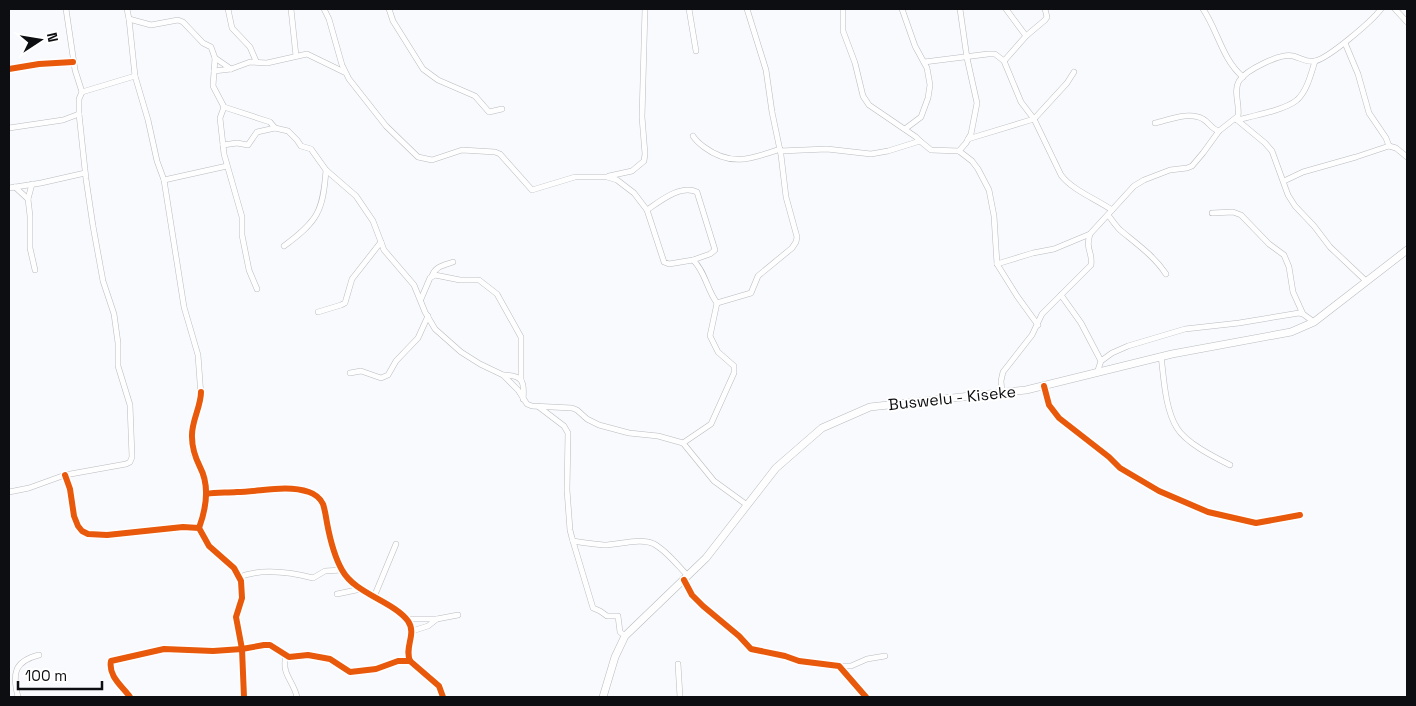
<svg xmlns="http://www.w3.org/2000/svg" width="1416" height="706" viewBox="0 0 1416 706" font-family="'Space Grotesk',sans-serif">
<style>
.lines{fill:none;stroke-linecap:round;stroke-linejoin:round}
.street-casing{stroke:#b9bbbe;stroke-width:6}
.secondary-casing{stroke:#b9bbbe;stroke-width:8}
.street{stroke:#fefeff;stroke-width:5}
.secondary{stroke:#fefeff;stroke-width:7}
.cycleway-casing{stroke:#fff;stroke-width:9}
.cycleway{stroke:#e8590c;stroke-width:6}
.labels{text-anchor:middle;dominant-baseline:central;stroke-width:4;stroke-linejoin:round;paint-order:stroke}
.street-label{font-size:16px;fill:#0d0e11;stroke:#fff}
</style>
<rect width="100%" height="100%" fill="#f8fafd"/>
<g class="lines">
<g class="street-casing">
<g id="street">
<path d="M127,9L129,19L151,25L178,20L183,22L203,43L211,47L215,58L213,86L224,107L270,122L275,128L288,131L297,140L301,146L311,149L326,170L356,196L373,221L384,250L414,285L425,312L435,329L461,352L480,364L503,375L518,390L527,404L532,406L572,408L577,410L587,419L599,425L629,433L658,436L683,443L714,481L747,505"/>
<path d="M228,9L232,28L250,47L256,61"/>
<path d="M291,9L296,56"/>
<path d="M324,9L329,19L342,65L349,79L386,126L418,157L432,160L462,150L495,152L500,154L532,190L575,177H607L617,180L634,193L647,210L664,262L669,264L693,260C705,271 707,290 717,303"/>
<path d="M389,9L393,21L423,69L438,80L475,96L489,112L502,109"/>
<path d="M689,9L696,51"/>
<path d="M843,9V31L855,63L863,96L869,105L916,137L920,141"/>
<path d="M902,9L915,46L927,68L930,85L928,98L921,117L905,129"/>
<path d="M1006,9L1026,36"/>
<path d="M1203,9C1218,31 1222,59 1243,77"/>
<path d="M1395,9L1407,22"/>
<path d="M129,19L135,76L148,120L157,161L164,180L184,307L198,355L201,396L192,428V438L193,454L200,467L207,487L204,516L199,528"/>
<path d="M1345,43L1358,74L1369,113L1386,138L1389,146"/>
<path d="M215,58L231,69"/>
<path d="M1004,61L1026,36L1045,20L1047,17L1045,9"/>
<path d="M924,62L988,54H995L1004,61L1021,102L1034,119L1061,175C1072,190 1096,199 1112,210"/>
<path d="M9,69L39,64L73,62"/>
<path d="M214,71L231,69L250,62L267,63L307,54L344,72"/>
<path d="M82,92L135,76"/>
<path d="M224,107L220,118L224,154L242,217V235L249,270L257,289"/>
<path d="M1236,119L1265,143L1272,151L1288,195L1295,206L1314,226L1330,247L1366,281"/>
<path d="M1237,120C1253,116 1285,110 1297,100C1307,91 1311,74 1315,61"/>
<path d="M1155,123C1169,120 1189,111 1203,119C1209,122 1211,129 1219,131"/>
<path d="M9,128L63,120L79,114"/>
<path d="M693,136C696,141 700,144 704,147C731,167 751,159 780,149"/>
<path d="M968,139L1034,119L1067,83L1074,72"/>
<path d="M223,145L237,143L248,145L257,132L275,128"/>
<path d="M780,151L827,149L871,154L888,151L920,141L931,150L959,151L972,161L978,169L989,190L994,216L997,264L1017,296L1038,325"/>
<path d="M959,151L966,143L971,134L977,103L967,58L960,9"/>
<path d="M609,176L632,171L644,161L645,154L642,117L645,9"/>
<path d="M164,180L227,166"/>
<path d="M1284,181L1303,172L1356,157L1389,146L1396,148L1407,157"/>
<path d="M15,187L28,199L30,216V248L35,270"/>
<path d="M9,188L41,183L85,173"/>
<path d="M28,199L32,184"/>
<path d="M647,210C660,201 681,184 697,192L715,250L710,254L693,260"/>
<path d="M1212,213L1233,212L1241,215L1269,244L1284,255L1289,267L1293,292L1303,314"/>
<path d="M1108,215C1112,220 1116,226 1120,230C1137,244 1154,256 1166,274"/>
<path d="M284,246C318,221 323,211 326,170"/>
<path d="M997,264L1033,253L1054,249L1090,234"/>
<path d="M432,276C435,266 445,265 453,262"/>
<path d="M1061,295L1081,323L1101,361"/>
<path d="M421,299L430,278L435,275L460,280H479L497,294L521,337V380"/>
<path d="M318,312L341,305L345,303L352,279L381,242"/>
<path d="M1161,356C1164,379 1165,409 1177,428C1186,443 1214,457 1230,465"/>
<path d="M350,373L361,371L381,378L388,375L396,361L418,338L428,316"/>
<path d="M1097,373L1101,361L1112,353L1128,346L1185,329L1239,323L1299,313L1303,314L1314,322"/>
<path d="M504,375C522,375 525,381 523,399"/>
<path d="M1044,386L1049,405L1059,418L1109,457L1120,468L1159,491L1208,512L1256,523L1300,515"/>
<path d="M1002,393L1001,381L1003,372L1032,335L1042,314L1091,265C1093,252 1085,250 1090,234L1134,186L1144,180L1170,170L1187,168L1192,166L1203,153L1219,131L1238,116C1240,105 1233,91 1239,81C1246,70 1280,53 1293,56C1301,58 1307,63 1315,61C1329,58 1372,21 1381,9"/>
<path d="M539,407L564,426L568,433L567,490L570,530L572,538L593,608L600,611L607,616H618L620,632L625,636"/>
<path d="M683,443L711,424L734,373V366L718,352L710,336L717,303L751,293L758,276L792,248L796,242L797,237L786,197L781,155L772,112L766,70L747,9"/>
<path d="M65,475L70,489L74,516L78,526L82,531L88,534L107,535L183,527L199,528L209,546L234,568L241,581L242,598L236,617L242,649L244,697"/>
<path d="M9,492L29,488L65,475L126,464L130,462L132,457L130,405L118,366V343L114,314L103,281L93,226L86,179L79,114V99L82,92L75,70L66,9"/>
<path d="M206,494C217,492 226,493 237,492C260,492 286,484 309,492C315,494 320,498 323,504C325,510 326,517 327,523C330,539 334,556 342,570C355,594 393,601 408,621C417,634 404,647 410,661L439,686L443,697"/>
<path d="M573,541C583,543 593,544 604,545C618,545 642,537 654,544C667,551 678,566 688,576"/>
<path d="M239,577C262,568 290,572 313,578L325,571L342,570"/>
<path d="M684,580L692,595L703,606L739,636L751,649L785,656L799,661L839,666L866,697"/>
<path d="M337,594L361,589"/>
<path d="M374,597L396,544"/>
<path d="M405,619H437"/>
<path d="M412,631L428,626L437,619L458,615"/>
<path d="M286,656C281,674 293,680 297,697"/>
<path d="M678,664L680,697"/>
<path d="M839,666H851L867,659L885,656"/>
<path d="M18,697C12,674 14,661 39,655"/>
<path d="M130,697C122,686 108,676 111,661L164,649L213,651L242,649L264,645H270L289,657L308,655L330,659L350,672L376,669L398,661H410"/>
</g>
</g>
<g class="secondary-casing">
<path id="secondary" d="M603,697L615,657L625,636L706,558L776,468L822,428L870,407L1026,390L1172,354L1291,332L1314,322L1407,250"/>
</g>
<use href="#street" class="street"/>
<use href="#secondary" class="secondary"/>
<g class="cycleway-casing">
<g id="cycleway">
<path d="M9,69L39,64L73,62"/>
<path d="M1044,386L1049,405L1059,418L1109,457L1120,468L1159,491L1208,512L1256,523L1300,515"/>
<path d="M65,475L70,489L74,516L78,526L82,531L88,534L107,535L183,527L199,528L209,546L234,568L241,581L242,598L236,617L242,649L244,697"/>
<path d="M206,494C217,492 226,493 237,492C260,492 286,484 309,492C315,494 320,498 323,504C325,510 326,517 327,523C330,539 334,556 342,570C355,594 393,601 408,621C417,634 404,647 410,661L439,686L443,697"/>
<path d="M199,528C206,509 210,486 200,467C195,457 192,449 192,437C191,422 201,407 201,392"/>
<path d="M684,580L692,595L703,606L739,636L751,649L785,656L799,661L839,666L866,697"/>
<path d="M130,697C122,686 108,676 111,661L164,649L213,651L242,649L264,645H270L289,657L308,655L330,659L350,672L376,669L398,661H410"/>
</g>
</g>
<use href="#cycleway" class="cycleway"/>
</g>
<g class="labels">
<g class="street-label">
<text transform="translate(952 398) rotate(-6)">Buswelu - Kiseke</text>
</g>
</g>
<rect width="1416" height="706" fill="none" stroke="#0d0e11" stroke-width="20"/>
<g transform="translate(40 40) rotate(78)" stroke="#ffffff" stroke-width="4" paint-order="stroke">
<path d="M0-4L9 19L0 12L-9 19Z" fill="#0d0e11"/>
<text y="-8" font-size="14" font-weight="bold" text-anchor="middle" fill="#0d0e11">N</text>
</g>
<path d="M18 681v8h84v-8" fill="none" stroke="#0d0e11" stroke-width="2.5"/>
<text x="25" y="681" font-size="15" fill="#0d0e11" stroke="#ffffff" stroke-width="4" paint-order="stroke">100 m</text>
</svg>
